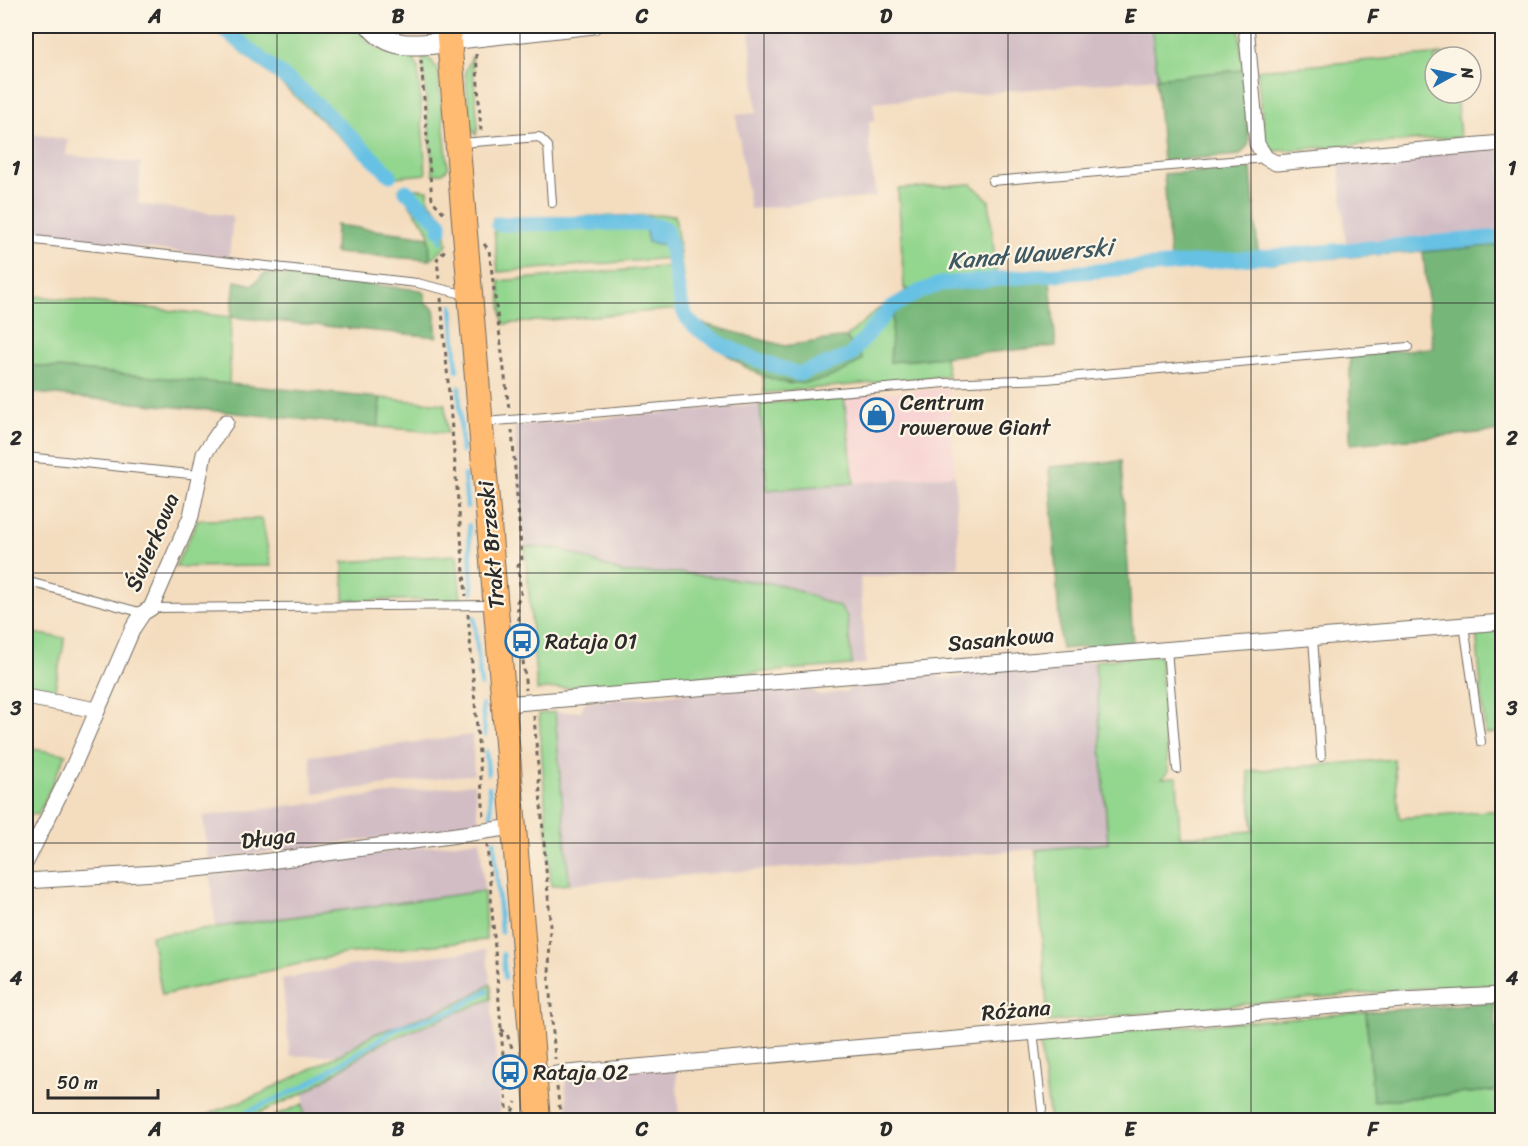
<svg xmlns="http://www.w3.org/2000/svg" width="1528" height="1146" viewBox="0 0 1528 1146" font-family="Sriracha,sans-serif">
<style>
.built{fill:#f7cfd0}
.industrial{fill:#d2bdc5}
.green{fill:#93d68e;stroke:#5f805c;stroke-width:1.5}
.forest{fill:#76b779;stroke:#507152;stroke-width:1.5}
.water{fill:#66c1e4;stroke:#487688;stroke-width:1.5}
.lines{fill:none;stroke-linecap:round;stroke-linejoin:round}
.stream{stroke:#66c1e4;stroke-width:4.5}
.canal{stroke:#66c1e4;stroke-width:15}
.service-casing{stroke:#71695f;stroke-width:10}
.minor-casing{stroke:#71695f;stroke-width:17}
.tertiary-casing{stroke:#71695f;stroke-width:22}
.primary-casing{stroke:#71695f;stroke-width:26}
.path{stroke:#71695f;stroke-width:3;stroke-dasharray:4.5 4.5;stroke-linecap:butt}
.service{stroke:#fff;stroke-width:8}
.minor{stroke:#fff;stroke-width:15}
.tertiary{stroke:#fff;stroke-width:20}
.primary{stroke:#ffbb71;stroke-width:24}
.grid{fill:none;stroke:#2b2b2b;stroke-width:1.5;stroke-opacity:0.55}
.labels{text-anchor:middle;dominant-baseline:central;stroke-width:4.5;stroke-linejoin:round;paint-order:stroke}
.poi-label{font-size:22px;fill:#2b2b2b;stroke:#fcf5e5;text-anchor:start}
.street-label{font-size:22px;fill:#2b2b2b;stroke:#fcf5e5}
.water-label{font-size:24px;font-style:italic;fill:#3d5862;stroke:#fcf5e5}
.neatline{fill:none;stroke:#2b2b2b;stroke-width:2}
.grid-label{font-size:20px;text-anchor:middle;font-weight:bold;fill:#2b2b2b}
</style>
<rect width="100%" height="100%" fill="#fcf5e5"/>
<filter id="ink" filterUnits="userSpaceOnUse"><feTurbulence type="fractalNoise" baseFrequency=".0167" numOctaves="2"/><feDisplacementMap in="SourceGraphic" scale="12" xChannelSelector="R" yChannelSelector="G"/><feConvolveMatrix kernelMatrix="1 2 1 2 8 2 1 2 1" color-interpolation-filters="sRGB"/></filter>
<filter id="wash" filterUnits="userSpaceOnUse"><feTurbulence type="fractalNoise" baseFrequency=".008" numOctaves="4" result="noise"/><feDisplacementMap in="SourceGraphic" scale="24" xChannelSelector="R" yChannelSelector="G"/><feGaussianBlur stdDeviation="1.35" result="paint"/><feColorMatrix in="noise" values="0 0 0 0 0 0 0 0 0 0 0 0 0 0 0 0 0 1.4 0 .05"/><feComposite in="paint" operator="in"/></filter>
<g filter="url(#wash)">
<rect width="100%" height="100%" fill="#f4ddbf"/>
<path class="built" d="M949,388L955,475L854,483L844,396Z"/>
<g class="industrial">
<path d="M749,26H1151L1158,78L873,103L875,120L869,121V145L876,197L750,209L736,115L757,113Z"/>
<path d="M26,133L68,140L66,155L141,163L138,204L233,216L229,257L26,236Z"/>
<path d="M1502,147V232L1346,244L1339,161Z"/>
<path d="M760,404L767,490L955,475L959,568L860,578L866,664L852,665L850,632L840,607L783,585L680,573H624L558,548L525,547L514,426Z"/>
<path d="M1095,661L1108,844L569,884L555,712L581,711L585,702L802,684L820,695L847,692L854,679L936,673L943,679L963,677L971,670Z"/>
<path d="M472,735L474,774L314,794L310,756Z"/>
<path d="M474,784L479,825L208,860L203,816Z"/>
<path d="M480,840L484,891L216,928L210,875Z"/>
<path d="M486,950L491,984L457,1004L372,1035L339,1055L290,1056L282,979L356,965Z"/>
<path d="M491,999L501,1120H304V1093L381,1043Z"/>
<path d="M676,1067L679,1120H568L565,1076Z"/>
</g>
<g class="green">
<path d="M209,26H357C368,48 388,57 412,56L418,67L426,174L385,178L277,80Z"/>
<path d="M1151,26H1239L1243,70L1158,78Z"/>
<path d="M1453,53V57H1435V93H1456L1460,137L1274,151L1265,141L1257,70Z"/>
<path d="M422,56L431,60L438,70L448,168L443,173L433,174Z"/>
<path d="M472,57L478,126L476,135L471,128L465,72Z"/>
<path d="M971,184L989,200L996,273L1502,232V245L937,289L890,362L945,357L948,376L764,393L763,376L790,384L862,358L846,337L877,310L909,289H904L898,189Z"/>
<path d="M417,189L428,190V200L444,218L447,245L430,260L429,231L399,190Z"/>
<path d="M675,215L687,309L697,322L691,326L679,316L678,309L503,324L499,281L673,266L671,258L498,272L493,218Z"/>
<path d="M26,295L231,317L229,385L26,365Z"/>
<path d="M844,396L854,483L767,490L760,404Z"/>
<path d="M380,398L445,404L447,433L379,427Z"/>
<path d="M262,519L271,566L175,567L198,520Z"/>
<path d="M525,547L558,548L624,573H680L783,585L840,607L847,616L852,665L537,690Z"/>
<path d="M457,555L461,600H344L343,562Z"/>
<path d="M1502,629V733L1485,734L1476,630Z"/>
<path d="M26,632L65,638L54,693L26,688Z"/>
<path d="M1160,655L1168,772L1162,778L1177,777L1180,837L1253,831L1248,771L1394,759L1399,818L1502,810V989L1485,985L1435,987L1048,1022L1036,850L1108,843L1095,661Z"/>
<path d="M555,712L569,884L551,886L539,714Z"/>
<path d="M26,748L66,754L38,815L26,813Z"/>
<path d="M484,891L486,940L343,954L162,995L151,936Z"/>
<path d="M491,984V999L381,1043L304,1093L246,1119L192,1120L260,1094L339,1055L372,1035L457,1004Z"/>
<path d="M1366,1012L1373,1101L1502,1090V1120H1050L1039,1038Z"/>
<path d="M303,1104L304,1120H265Z"/>
</g>
<g class="forest">
<path d="M1243,70L1249,144L1240,155L1163,161L1156,78Z"/>
<path d="M1251,168L1258,252L1170,259L1164,174Z"/>
<path d="M336,225L429,237L430,260L335,253Z"/>
<path d="M1502,245V431L1350,444V354L1433,348L1423,252Z"/>
<path d="M265,273L420,290L425,294V303L434,308L437,337L231,317L235,281L253,285Z"/>
<path d="M1050,280L1056,346L890,362L893,315L920,295L937,289Z"/>
<path d="M697,322L785,346L846,337L863,359C795,409 746,373 691,326Z"/>
<path d="M26,365L380,398L379,427L26,392Z"/>
<path d="M1121,461L1133,643L1061,649L1049,467Z"/>
<path d="M1494,1002L1502,1090L1373,1101L1366,1012Z"/>
</g>
<path class="water" d="M658,219L668,235L665,245L648,242L644,222Z"/>
<g class="lines">
<g class="stream">
<path d="M440,230L441,242"/>
<path d="M452,306L457,371"/>
<path d="M459,387L462,452"/>
<path d="M464,475L467,507"/>
<path d="M469,525L472,592"/>
<path d="M474,617L481,686"/>
<path d="M482,705L485,735"/>
<path d="M486,751L488,774"/>
<path d="M489,787L491,814"/>
<path d="M494,841L501,932"/>
<path d="M503,954L505,978"/>
<path d="M229,1120L305,1086L399,1027L453,1011L487,991"/>
</g>
<g class="canal">
<path d="M220,26L307,95L390,175"/>
<path d="M406,191L440,223V230"/>
<path d="M498,224L643,223L665,228C675,255 675,283 683,310C692,340 770,364 798,374L850,356L890,308L919,292L940,284L1502,237"/>
</g>
</g>
</g>
<g filter="url(#ink)">
<g class="lines">
<g class="service-casing">
<g id="service">
<path d="M461,143L539,137L548,146L552,203"/>
<path d="M992,181L1266,158"/>
<path d="M26,239L417,283L467,295"/>
<path d="M485,422L945,383L1046,379L1408,347"/>
<path d="M26,457L199,475"/>
<path d="M26,581L143,613"/>
<path d="M151,608L492,605"/>
<path d="M1464,625L1481,742"/>
<path d="M1313,637L1321,757"/>
<path d="M1167,649L1177,769"/>
<path d="M1033,1031L1042,1110"/>
</g>
</g>
<g class="minor-casing">
<g id="minor">
<path d="M1246,26L1257,144L1266,158L1276,163L1502,143"/>
<path d="M450,42L594,26"/>
<path d="M26,697L97,710"/>
<path d="M504,704L1502,622"/>
<path d="M26,862L72,769L133,628L143,613L151,608L191,516L204,454L226,422"/>
<path d="M26,881L156,873L255,863L514,827"/>
<path d="M534,1079L556,1074L1402,1000L1502,995"/>
</g>
</g>
<g class="tertiary-casing">
<path id="tertiary" d="M371,26C391,52 421,44 450,42"/>
</g>
<g class="primary-casing">
<path id="primary" d="M448,26L538,1120"/>
</g>
<g class="path">
<path d="M476,54L481,131"/>
<path d="M421,60L432,200L444,213"/>
<path d="M484,244L489,250L509,409"/>
<path d="M439,279L437,259L447,248"/>
<path d="M441,298L466,596"/>
<path d="M512,430L522,561L518,566L521,595L517,602L526,690"/>
<path d="M468,614L484,817"/>
<path d="M534,716L550,920L549,980L555,1059"/>
<path d="M487,844L508,1120"/>
<path d="M501,1029L507,1034L512,1048"/>
<path d="M557,1087L561,1120"/>
<path d="M509,1120L516,1102"/>
</g>
<use href="#service" class="service"/>
<use href="#minor" class="minor"/>
<use href="#tertiary" class="tertiary"/>
<use href="#primary" class="primary"/>
</g>
</g>
<path class="grid" d="M277,26V1120M520,26V1120M764,26V1120M1008,26V1120M1251,26V1120M26,303H1502M26,573H1502M26,843H1502"/>
<defs>
<g id="shop-ring" transform="scale(1.725)"><circle r="9.5" fill="#fcf5e5" stroke="#1f6fb2" stroke-width="1.5"/><path d="M-5-2.5h2.3a2.7 3.5 0 0 1 5.4 0H5L5.5 6h-11ZM-1.5-2.5h3a1.5 2.3 0 0 0-3 0Z" fill="#1f6fb2"/></g>
<g id="bus-ring" transform="scale(1.725)"><circle r="9.5" fill="#fcf5e5" stroke="#1f6fb2" stroke-width="1.5"/><path d="M-5-6H5V4H4V6H2V4H-2V6H-4V4H-5ZM-3.5-4V0h7V-4ZM-3.5 1.2v1.5H-2V1.2ZM2 1.2v1.5H3.5V1.2Z" fill="#1f6fb2"/></g>
</defs>
<g fill-rule="evenodd">
<use href="#shop-ring" x="877" y="415"/>
<use href="#bus-ring" x="522" y="641"/>
<use href="#bus-ring" x="510" y="1072"/>
</g>
<g class="labels">
<g class="poi-label">
<text x="900" y="402">Centrum<tspan x="900" dy="25">rowerowe Giant</tspan></text>
<text x="545" y="641">Rataja 01</text>
<text x="533" y="1072">Rataja 02</text>
</g>
<g class="street-label">
<text transform="translate(152 542) rotate(-67)">Świerkowa</text>
<text transform="translate(491 545) rotate(-95)">Trakt Brzeski</text>
<text transform="translate(1001 639) rotate(-5)">Sasankowa</text>
<text transform="translate(268 838) rotate(-7)">Długa</text>
<text transform="translate(1016 1010) rotate(-5)">Różana</text>
</g>
<g class="water-label">
<text transform="translate(1030 254) rotate(-5)">Kanał Wawerski</text>
</g>
</g>
<rect width="1528" height="1146" fill="none" stroke="#fcf5e5" stroke-width="66"/>
<g transform="translate(1453 75) rotate(82)"><circle r="28" fill="#fcf5e5" stroke="#a8a49b" stroke-width="1.5"/>
<path d="M0-4.5L10 22L0 15L-10 22Z" fill="#1f6fb2"/>
<text y="-9" font-size="16" font-weight="bold" text-anchor="middle" fill="#2b2b2b">N</text>
</g>
<path d="M48 1089v9h110v-9" fill="none" stroke="#2b2b2b" stroke-width="3"/>
<text x="57" y="1089" font-size="18" fill="#2b2b2b" stroke="#fcf5e5" stroke-width="4.5" paint-order="stroke">50 m</text>
<rect x="33" y="33" width="1462" height="1080" class="neatline"/>
<g class="grid-label">
<text x="155" y="23">A</text>
<text x="398" y="23">B</text>
<text x="642" y="23">C</text>
<text x="886" y="23">D</text>
<text x="1130" y="23">E</text>
<text x="1373" y="23">F</text>
<text x="16" y="175">1</text>
<text x="1512" y="175">1</text>
<text x="16" y="445">2</text>
<text x="1512" y="445">2</text>
<text x="16" y="715">3</text>
<text x="1512" y="715">3</text>
<text x="16" y="985">4</text>
<text x="1512" y="985">4</text>
<text x="155" y="1136">A</text>
<text x="398" y="1136">B</text>
<text x="642" y="1136">C</text>
<text x="886" y="1136">D</text>
<text x="1130" y="1136">E</text>
<text x="1373" y="1136">F</text>
</g>
</svg>
